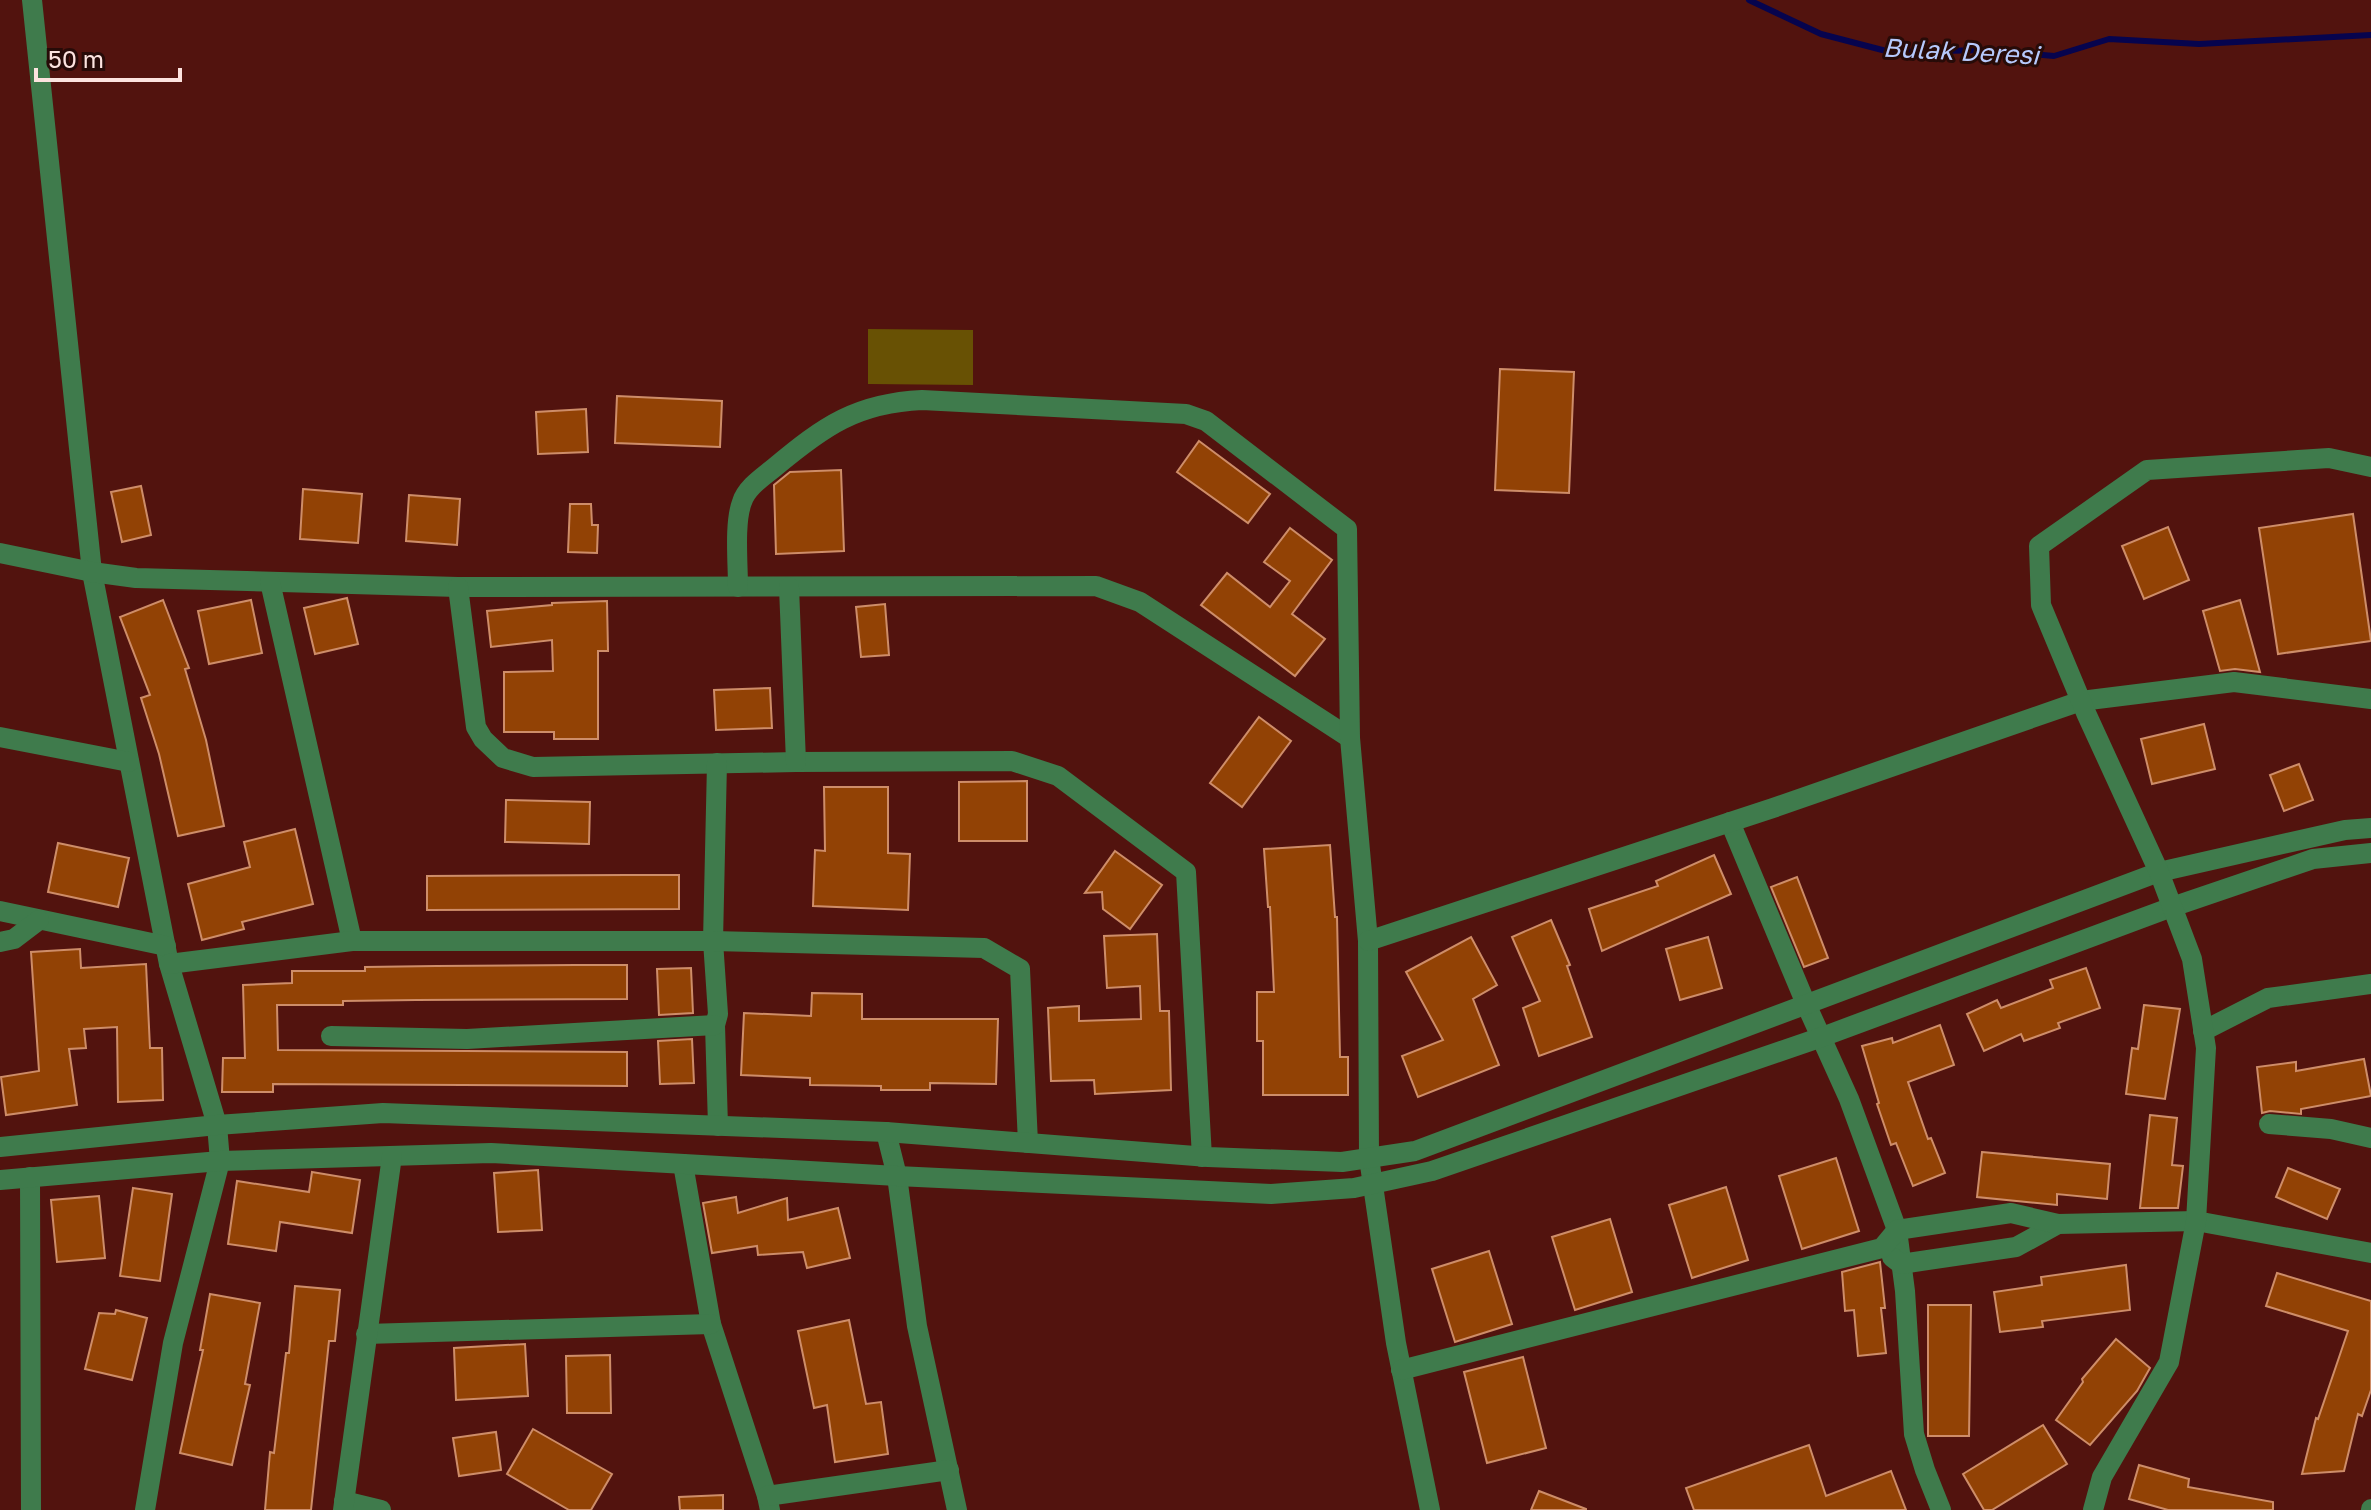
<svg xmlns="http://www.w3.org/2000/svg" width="2371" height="1510" viewBox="0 0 2371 1510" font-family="'Golos Text',sans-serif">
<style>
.green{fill:#685104}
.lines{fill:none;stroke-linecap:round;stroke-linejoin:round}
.stream{stroke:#06044e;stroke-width:6}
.building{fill:#924205;stroke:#ce8d69;stroke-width:2}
.minor{stroke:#3f7b4c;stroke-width:20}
.labels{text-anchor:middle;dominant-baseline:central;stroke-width:6;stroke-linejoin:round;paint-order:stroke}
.water-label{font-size:26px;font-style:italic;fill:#b6c9fc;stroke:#270b08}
</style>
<rect width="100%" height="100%" fill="#52130e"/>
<path class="green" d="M868,329L973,330V385L868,384Z"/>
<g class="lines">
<path class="stream" d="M1749,0L1821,34L1890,52L1989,50L2054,56L2109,39L2199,44L2371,35"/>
</g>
<g class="building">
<path d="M1500,369L1574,372L1569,493L1495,490Z"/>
<path d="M617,396L722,401L720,447L615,443Z"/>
<path d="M586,409L588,452L538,454L536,412Z"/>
<path d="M1199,441L1270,494L1248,523L1177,472Z"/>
<path d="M841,470L844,551L776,554L774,485L790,472Z"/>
<path d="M141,486L151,535L122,542L111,492Z"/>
<path d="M303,489L362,494L358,543L300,539Z"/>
<path d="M409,495L460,499L457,545L406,541Z"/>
<path d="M570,504H591L592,525H598L597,553L568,552Z"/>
<path d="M2353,514L2371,641L2278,654L2259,528Z"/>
<path d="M2168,527L2189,580L2144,599L2122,546Z"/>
<path d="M1290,528L1332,560L1292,614L1325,639L1295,676L1201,605L1227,573L1270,607L1290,581L1264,562Z"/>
<path d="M347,598L358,644L315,654L304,608Z"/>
<path d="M163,600L189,668L185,669L206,740L224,826L178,836L159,754L141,698L150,695L120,617Z"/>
<path d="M251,600L262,653L209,664L198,611Z"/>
<path d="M2240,600L2254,650L2260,672L2235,669L2220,671L2203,611Z"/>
<path d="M607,601L608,651H598V739H554V732H504V672L553,671L552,640L491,647L487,611L552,605V603Z"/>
<path d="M885,604L889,655L861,657L856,607Z"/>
<path d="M770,688L772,728L716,730L714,690Z"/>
<path d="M1259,717L1291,741L1242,807L1210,783Z"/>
<path d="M2204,724L2215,769L2152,784L2141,739Z"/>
<path d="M2299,764L2313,800L2284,811L2270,775Z"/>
<path d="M1027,781V841H959V782Z"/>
<path d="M824,787H888V853L910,854L908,910L813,906L815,850L825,851Z"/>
<path d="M506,800L590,802L589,844L505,842Z"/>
<path d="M295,829L313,904L242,922L244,929L202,940L188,884L250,867L244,842Z"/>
<path d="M58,843L129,858L118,907L48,892Z"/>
<path d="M1330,845L1335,917H1337L1340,1057H1348V1095H1263V1041H1257V992H1274L1270,907H1268L1264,849Z"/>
<path d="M1115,851L1162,885L1130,929L1103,909L1102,892L1085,893Z"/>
<path d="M1714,855L1731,894L1602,951L1589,909L1658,886L1656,881Z"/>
<path d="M628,875H679V909L427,910V876Z"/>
<path d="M1797,877L1828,958L1804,967L1771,887Z"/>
<path d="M1551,920L1570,965L1567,966L1592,1037L1539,1056L1523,1008L1540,1001L1512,937Z"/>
<path d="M1157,934L1160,1011H1169L1171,1090L1095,1094L1094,1080L1051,1081L1048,1008L1079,1006V1021L1141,1019L1140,986L1107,988L1104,936Z"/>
<path d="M1471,937L1497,985L1473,999L1499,1065L1418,1097L1402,1056L1443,1040L1406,972Z"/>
<path d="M1708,937L1722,988L1680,1000L1666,949Z"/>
<path d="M80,949L81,968L146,964L150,1048H162L163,1100L118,1102L117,1027L84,1029L86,1048L69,1049L77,1105L6,1115L1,1077L39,1071L31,952Z"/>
<path d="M576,965H627V999L416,1000L343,1001V1005H277L278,1050L627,1052V1086L273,1084V1092H222L223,1058H245L243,985L292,983V971H365V967L436,966Z"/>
<path d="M691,968L693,1013L659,1015L657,969Z"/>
<path d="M2086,968L2100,1008L2058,1023L2060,1028L2024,1041L2021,1034L1984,1051L1967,1014L1997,1000L2001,1008L2053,988L2050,980Z"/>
<path d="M812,993L862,994V1019H998L996,1084L930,1083V1090H881V1086L810,1085V1078L741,1075L744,1013L811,1016Z"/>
<path d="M2144,1005L2180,1009L2165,1099L2126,1094L2132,1048L2138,1049Z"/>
<path d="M1940,1025L1954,1065L1908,1082L1928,1139L1931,1138L1945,1173L1913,1186L1896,1143L1891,1145L1877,1104L1879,1103L1862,1046L1892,1038L1893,1043Z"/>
<path d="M692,1039L694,1083L660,1084L658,1041Z"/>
<path d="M2364,1059L2371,1096L2301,1109V1114L2270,1111L2262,1113L2257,1067L2296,1062V1071Z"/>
<path d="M2150,1115L2177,1118L2172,1165L2183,1166L2178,1208H2140Z"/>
<path d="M1982,1152L2110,1164L2107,1199L2057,1194V1205L1977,1197Z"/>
<path d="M1836,1158L1859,1231L1802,1249L1779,1176Z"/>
<path d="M2288,1168L2340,1189L2327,1219L2276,1197Z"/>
<path d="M538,1170L542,1230L498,1232L494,1173Z"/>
<path d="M312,1172L360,1180L352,1233L280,1222L276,1251L228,1244L237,1181L309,1192Z"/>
<path d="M1726,1187L1748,1260L1692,1278L1669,1205Z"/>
<path d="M133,1188L172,1194L160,1281L120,1276Z"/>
<path d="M99,1196L105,1258L57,1262L51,1200Z"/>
<path d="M736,1197L738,1213L787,1198L788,1220L838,1208L850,1258L807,1268L803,1252L758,1255L757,1246L712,1253L703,1203Z"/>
<path d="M1610,1219L1632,1292L1575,1310L1552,1237Z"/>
<path d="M1489,1251L1512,1324L1455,1342L1432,1269Z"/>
<path d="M1880,1262L1885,1308H1881L1886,1353L1858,1356L1854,1310L1845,1311L1842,1272Z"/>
<path d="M2126,1265L2130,1310L2042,1321L2043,1327L2000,1332L1994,1292L2042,1285L2041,1277Z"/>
<path d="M2277,1273L2371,1301V1390L2362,1416L2358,1414L2344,1471L2302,1474L2316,1418L2318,1419L2348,1331L2266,1306Z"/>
<path d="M295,1286L340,1290L335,1341H329L311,1510H265L270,1452L274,1453L286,1353H289Z"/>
<path d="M210,1294L260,1303L245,1384L250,1385L232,1465L180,1453L203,1350H200Z"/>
<path d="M1928,1305H1971L1969,1436H1928Z"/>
<path d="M116,1310L147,1318L132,1380L85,1369L99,1313L115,1314Z"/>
<path d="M849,1320L866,1404L881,1402L888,1454L835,1462L827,1405L814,1408L798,1331Z"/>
<path d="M2116,1339L2150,1368L2137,1391L2090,1445L2056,1420L2083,1382L2082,1379Z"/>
<path d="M525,1344L528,1396L456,1400L454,1348Z"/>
<path d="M610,1355L611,1413H567L566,1356Z"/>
<path d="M1523,1357L1546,1448L1487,1463L1464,1372Z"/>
<path d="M2043,1425L2067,1464L1992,1510H1984L1963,1474Z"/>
<path d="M533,1429L612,1474L591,1510H569L507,1474Z"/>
<path d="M496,1432L501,1470L459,1476L453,1438Z"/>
<path d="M1809,1445L1826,1496L1891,1471L1906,1510H1694L1686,1488Z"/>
<path d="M2139,1465L2189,1479L2188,1487L2273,1502V1510H2168L2129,1499Z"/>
<path d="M1539,1491L1586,1509V1510H1531Z"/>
<path d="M723,1495V1510H680L679,1497Z"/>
</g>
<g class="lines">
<g class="minor">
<path d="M32,0L92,572L169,964L217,1125L220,1161L173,1343L145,1510"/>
<path d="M0,553L92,572L136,578L458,587L1096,586L1140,602L1350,738"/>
<path d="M270,582L352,941"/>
<path d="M458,587L476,727L483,739L503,758L533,767L796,762L1012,761L1058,776L1186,872L1202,1157"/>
<path d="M738,587C738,563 734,523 742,502C747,487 763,477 775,467C824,426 857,403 922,400L1186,414L1206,421L1347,529L1350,738L1368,941L1369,1158L1396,1343L1430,1510"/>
<path d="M789,587L796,762"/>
<path d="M0,737L129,762"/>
<path d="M717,763L713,941L718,1014L715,1025L718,1126"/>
<path d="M1730,822L1806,1004L1849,1099L1897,1230L1905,1291L1914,1434L1925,1470L1941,1510"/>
<path d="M0,911L166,946"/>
<path d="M1368,941L1773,808L2081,701L2234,682L2371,699"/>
<path d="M0,942L14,939L39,920"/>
<path d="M169,964L352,941H713L984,948L1020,969L1028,1143"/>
<path d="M2203,1031L2268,998L2371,984"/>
<path d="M331,1036L467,1039L715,1025"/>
<path d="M2269,1124L2331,1129L2371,1138"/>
<path d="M886,1132L897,1176L917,1326L957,1510"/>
<path d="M0,1147L217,1125L383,1113L886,1132L1208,1157L1342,1162L1415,1151L2159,872L2345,830L2371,828"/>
<path d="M683,1164L711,1324L767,1496L770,1510"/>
<path d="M30,1177L31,1510"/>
<path d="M0,1180L220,1161L491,1153L897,1176L1271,1194L1354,1188L1432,1171L1822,1037L2172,907L2313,859L2371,853"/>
<path d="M1892,1257L1901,1264L2016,1247L2058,1224"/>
<path d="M366,1334L711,1324"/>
<path d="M1401,1370L1882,1248L1897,1230L2011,1213L2058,1224L2196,1221L2371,1253"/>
<path d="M767,1496L949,1470"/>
<path d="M344,1501L381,1510"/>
<path d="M343,1510L392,1156"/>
<path d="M2093,1510L2102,1477L2169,1362L2196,1221L2206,1048L2192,959L2159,872L2086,713L2041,605L2039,546L2147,470L2329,458L2371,467"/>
<path d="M2371,1510V1509"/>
</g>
</g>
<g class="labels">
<g class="water-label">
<text transform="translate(1961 51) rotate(3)">Bulak Deresi</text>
</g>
</g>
<path d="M36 68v12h144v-12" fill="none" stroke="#fce3df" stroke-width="4"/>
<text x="48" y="68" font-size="24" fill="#fce3df" stroke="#270b08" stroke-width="6" paint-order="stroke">50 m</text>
</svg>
